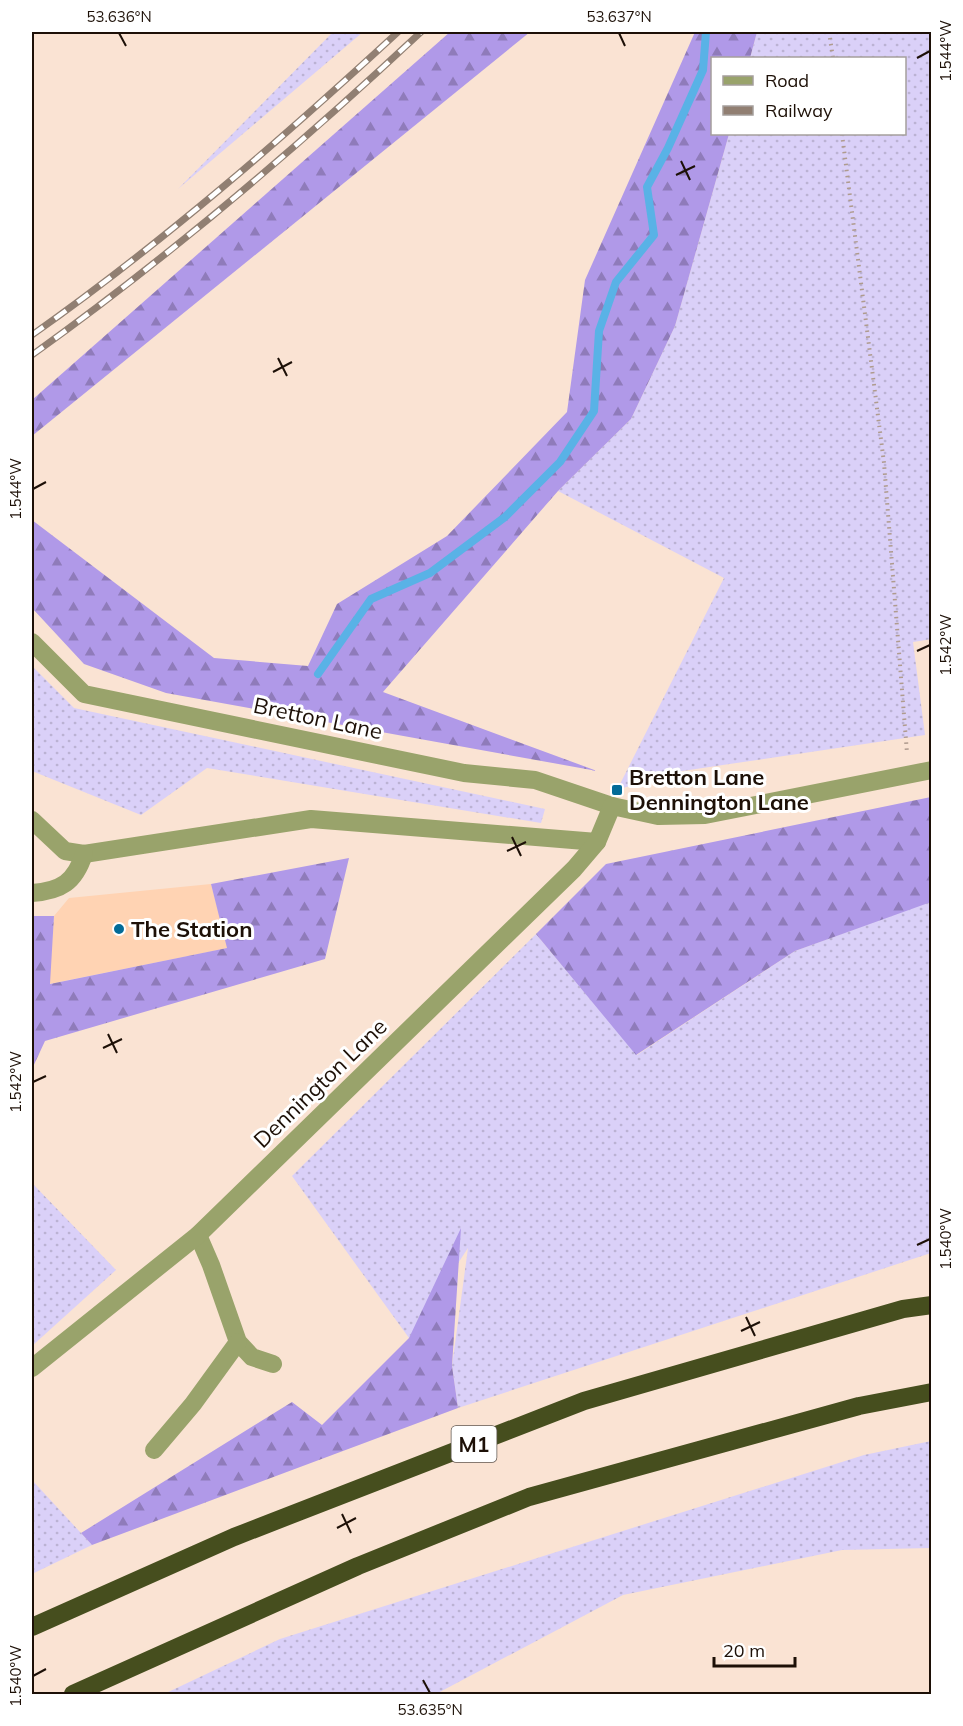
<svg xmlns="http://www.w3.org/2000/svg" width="963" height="1726" viewBox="0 0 963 1726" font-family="Mulish,sans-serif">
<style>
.built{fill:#ffd3b3}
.grass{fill:url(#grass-dots)}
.forest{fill:url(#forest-firs)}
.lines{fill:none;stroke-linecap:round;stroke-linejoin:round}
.stream{stroke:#59b2e6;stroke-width:8}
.path{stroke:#af9b8e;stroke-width:4;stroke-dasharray:1.5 4.5;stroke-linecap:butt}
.minor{stroke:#99a36b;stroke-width:18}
.highway{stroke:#464e1e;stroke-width:18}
.rail-casing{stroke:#917f72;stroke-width:7}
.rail{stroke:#fff;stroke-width:4.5;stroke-dasharray:14;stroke-linecap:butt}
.ticks{fill:none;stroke:#1d1007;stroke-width:2}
.poi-dot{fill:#036b98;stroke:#fff;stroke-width:2}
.labels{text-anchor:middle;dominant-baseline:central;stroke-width:6;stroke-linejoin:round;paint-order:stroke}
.shield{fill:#fff;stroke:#615851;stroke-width:1.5}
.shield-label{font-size:21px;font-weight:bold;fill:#1d1007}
.street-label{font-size:22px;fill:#1d1007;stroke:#fff}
.poi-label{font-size:22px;font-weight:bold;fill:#1d1007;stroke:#fff;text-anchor:start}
.neatline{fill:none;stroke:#1d1007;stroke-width:2}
.ticks-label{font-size:15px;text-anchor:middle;fill:#1d1007}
</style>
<defs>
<pattern id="grass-dots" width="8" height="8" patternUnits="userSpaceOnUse" patternTransform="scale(1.5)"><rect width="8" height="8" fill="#dad0f8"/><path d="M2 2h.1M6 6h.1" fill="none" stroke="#bbb2d3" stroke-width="1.8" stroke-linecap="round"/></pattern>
<pattern id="forest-firs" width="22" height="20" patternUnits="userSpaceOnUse" patternTransform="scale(1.5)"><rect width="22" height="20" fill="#b099e8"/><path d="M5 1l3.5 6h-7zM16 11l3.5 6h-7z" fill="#8f7bba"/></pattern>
</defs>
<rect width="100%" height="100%" fill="#fae3d3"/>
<path class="built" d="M211,884L228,948L49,984L54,916L69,898Z"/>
<g class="grass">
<path d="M333,32H363L178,189Z"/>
<path d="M757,32H931L932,639L913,642L925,735L669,773L617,790L724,578L558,491L631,419L675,326L729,134H904V58H750Z"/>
<path d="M32,666L74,708L545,809L541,823L207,768L141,815L32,771Z"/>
<path d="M931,901V1253L458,1408L452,1366L468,1248L409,1338L292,1176L536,934L637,1055L795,951Z"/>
<path d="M32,1183L116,1270L32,1346Z"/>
<path d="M931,1441V1548L842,1550L623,1595L436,1694H164L280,1639L864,1455Z"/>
<path d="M32,1480L92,1545L32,1574Z"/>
</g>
<g class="forest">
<path d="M450,32H530L32,436V400Z"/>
<path d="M695,32H757L750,58H712V134H729L675,326L631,419L558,491L383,692L597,771L166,693L84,664L32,608V520L214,658L308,666L337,604L447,536L567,412L585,280Z"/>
<path d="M931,797V902L795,951L636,1055L536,934L606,864Z"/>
<path d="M349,858L325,959L45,1041L32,1069V916H54L50,984L227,948L211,884Z"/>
<path d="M461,1228L452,1366L458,1408L92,1545L81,1533L292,1402L322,1425L409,1338Z"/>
</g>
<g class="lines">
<path class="stream" d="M318,674L371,599L430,573L505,517L560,462L594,411L599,331L616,282L654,235L647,187L668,148L703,70L706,32"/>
<g class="path">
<path d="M829,32L833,58"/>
<path d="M842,134L884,463L907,753"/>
</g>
<g class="minor">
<path d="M32,642L84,694L464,773L535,780L612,806L658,816L705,815L932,770"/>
<path d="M32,820L65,851L84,854L311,819L597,842"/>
<path d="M32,893C61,891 75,882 84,854"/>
<path d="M198,1235L211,1265L238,1342L252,1357L273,1364"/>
<path d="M32,1368L198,1235L574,869L597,842L612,806"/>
<path d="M154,1450L193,1404L238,1342"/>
</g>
<g class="highway">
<path d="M32,1627L234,1537L584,1401L903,1309L932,1305"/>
<path d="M73,1694L358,1566L529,1497L859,1406L932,1392"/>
</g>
<g class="rail-casing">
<g id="rail">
<path d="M32,335C161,244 282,139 398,32"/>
<path d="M32,355C169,257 298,147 421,32"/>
</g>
</g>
<use href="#rail" class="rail"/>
</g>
<path class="ticks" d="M119,33L126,46M619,33L625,46M917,58L930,51M681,161L690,180M676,175L695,166M278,358L287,376M273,372L292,362M33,489L46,482M917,651L930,645M512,837L521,856M507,851L526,842M108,1034L117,1053M103,1048L122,1039M33,1082L46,1076M917,1245L930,1239M746,1317L755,1336M741,1331L760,1322M342,1514L351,1533M337,1528L356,1518M33,1676L46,1669M423,1680L430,1693"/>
<g class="poi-dot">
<rect x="611" y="784" width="12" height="12" rx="3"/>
<circle cx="119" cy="929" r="6"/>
</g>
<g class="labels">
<rect class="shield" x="451.5" y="1426" width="45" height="36" rx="4.5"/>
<g class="shield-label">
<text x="474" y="1444">M1</text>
</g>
<g class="street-label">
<text transform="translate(318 718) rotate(12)">Bretton Lane</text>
<text transform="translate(320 1083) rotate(-44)">Dennington Lane</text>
</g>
<g class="poi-label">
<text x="629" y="777">Bretton Lane<tspan x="629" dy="25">Dennington Lane</tspan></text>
<text x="131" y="929">The Station</text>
</g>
</g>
<rect width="963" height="1726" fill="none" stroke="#ffffff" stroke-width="66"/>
<rect x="711" y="57" width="195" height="78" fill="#ffffff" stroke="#a59f9c" stroke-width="1.5"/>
<rect x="723" y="76" width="30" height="9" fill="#99a36b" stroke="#a59f9c" stroke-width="1.5"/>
<text x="765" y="87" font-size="18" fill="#1d1007">Road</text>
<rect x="723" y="106" width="30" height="9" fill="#917f72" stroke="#a59f9c" stroke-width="1.5"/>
<text x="765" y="117" font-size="18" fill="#1d1007">Railway</text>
<path d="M714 1657v9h81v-9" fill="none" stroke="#1d1007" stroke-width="3"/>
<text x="723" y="1657" font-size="18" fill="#1d1007" stroke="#ffffff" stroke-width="4.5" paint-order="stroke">20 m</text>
<rect x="33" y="33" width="897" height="1660" class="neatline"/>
<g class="ticks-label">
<text x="119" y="22">53.636°N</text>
<text x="619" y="22">53.637°N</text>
<text transform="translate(946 51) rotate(-90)" y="5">1.544°W</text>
<text transform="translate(16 489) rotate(-90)" y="5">1.544°W</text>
<text transform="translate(946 645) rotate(-90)" y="5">1.542°W</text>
<text transform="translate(16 1082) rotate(-90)" y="5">1.542°W</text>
<text transform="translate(946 1239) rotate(-90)" y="5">1.540°W</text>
<text transform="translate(16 1676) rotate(-90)" y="5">1.540°W</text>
<text x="430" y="1715">53.635°N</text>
</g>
</svg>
